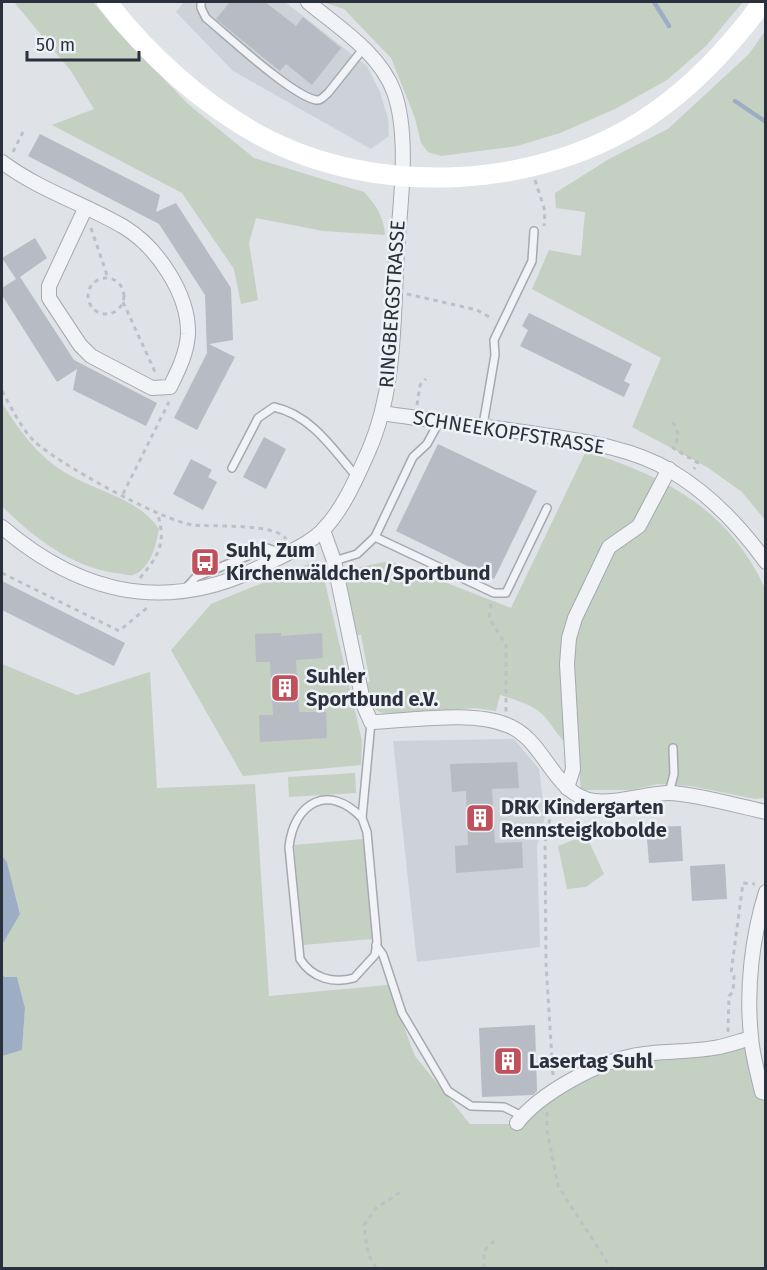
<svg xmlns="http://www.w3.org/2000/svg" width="767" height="1270" viewBox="0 0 767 1270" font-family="'Fira Sans',sans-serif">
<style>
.built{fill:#cdd1d8}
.green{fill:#c4d0c1}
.water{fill:#9daec4}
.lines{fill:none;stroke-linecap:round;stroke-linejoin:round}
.stream{stroke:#9daec4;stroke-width:4.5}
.building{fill:#b7bbc3}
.lane-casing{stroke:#a5a9b0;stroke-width:10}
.street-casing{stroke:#a5a9b0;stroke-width:16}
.path{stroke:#bdc0c6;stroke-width:3;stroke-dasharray:4.5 4.5;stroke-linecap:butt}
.lane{stroke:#f1f3f6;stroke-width:7}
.street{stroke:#f1f3f6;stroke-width:14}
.secondary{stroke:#fff;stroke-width:20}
.labels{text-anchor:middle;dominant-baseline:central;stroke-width:5;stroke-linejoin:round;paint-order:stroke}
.street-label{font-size:20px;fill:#2a303c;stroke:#eef1f5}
.poi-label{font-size:20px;font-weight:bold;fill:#2a303c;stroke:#eef1f5;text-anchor:start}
</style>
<rect width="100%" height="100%" fill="#dfe2e7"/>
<g class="built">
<path d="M184,2H285L367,66L380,92L388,119L389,136L371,149L233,71L176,12Z"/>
<path d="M514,739L539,769L545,817L537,846L540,947L417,962L393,741Z"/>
</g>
<g class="green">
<path d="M14,2H93L112,25L188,104L254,158L364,192C376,205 384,217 385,235L323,231L256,218L249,243L258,300L241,304L234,269L182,193L52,125L94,109L71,71Z"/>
<path d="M323,2H743L706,46L667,80L615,109L560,133L517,146L441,156L428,152L421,143L415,118L391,58L344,9Z"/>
<path d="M765,31V520L742,492L707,467L632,427L661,358L532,289L549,250L581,256L585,212L556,208L555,193L609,159L668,129L749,54Z"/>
<path d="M2,403C19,430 36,454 64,472C94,491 139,498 159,529C156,544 151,569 133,575C128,576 120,573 115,573C70,566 33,537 2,506Z"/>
<path d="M586,451C667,478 727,508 765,588V798L755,799L691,786L658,784L631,790H581L577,748C560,744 555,727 543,715C532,704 515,700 500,695L496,711L475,708L391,714L379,712L366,702L363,684L370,682L361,635H354L345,570L390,561L511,608Z"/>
<path d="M316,561L321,565L362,741L361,765L243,776L171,650L211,604Z"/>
<path d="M2,664L77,695L150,672L157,788L255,784L269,996L388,985L415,1056L470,1124H522L525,1113L603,1065L751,1038L765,1108V1268H2V1056L22,1049L25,1008L17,977H3L2,974V945L20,913L7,862L2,856Z"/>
<path d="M355,773L356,793L289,797L288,777Z"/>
<path d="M586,835L604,874L586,887L567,889L558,846Z"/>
<path d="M363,839L372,939L303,945L294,845Z"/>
</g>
<g class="water">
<path d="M2,856L7,862L20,914L2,945Z"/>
<path d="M2,974L4,977H17L25,1008L22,1050L2,1056Z"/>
</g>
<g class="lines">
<g class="stream">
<path d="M654,2L669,26"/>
<path d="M735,101L766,122"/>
</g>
</g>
<g class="building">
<path d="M230,2H265L296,26L303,17L341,48L312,85L286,64L280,71L216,19Z"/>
<path d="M40,134L160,195L156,212L176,203L231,288L233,340L209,344L235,357L197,430L174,418L207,353L205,295L159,224L28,156Z"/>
<path d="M35,238L47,258L20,277L74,360L157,403L146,426L73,390L77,369L57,382L2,295V288L16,279L2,258Z"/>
<path d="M529,313L632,364L624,381L630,384L624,397L520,346L528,330L522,326Z"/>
<path d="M264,437L286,449L266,489L243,477Z"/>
<path d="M438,444L537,491L494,579L396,531Z"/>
<path d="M191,459L212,470L208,477L217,482L203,510L173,494Z"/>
<path d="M2,581L125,643L114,666L2,610Z"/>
<path d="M281,633V636L322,633L323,658L296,660L299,712H326L327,738L260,742L259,715H273L270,662H256L255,634Z"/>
<path d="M517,762L519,788L492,789L495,843L522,842L523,868L456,873L455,846L468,845L466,791L452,792L450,764Z"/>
<path d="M681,826L683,861L649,863L646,827Z"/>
<path d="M725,864L727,899L692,901L690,866Z"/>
<path d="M535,1025L537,1091L533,1095L482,1097L479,1028Z"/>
</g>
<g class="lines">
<g class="lane-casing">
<g id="lane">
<path d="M201,2V8L206,18C228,36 291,95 316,100C321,101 324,96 328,93L363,49"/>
<path d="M483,425L495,355L494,340L532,261L534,231"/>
<path d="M232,468L258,418L274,407C311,415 333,449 356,476"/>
<path d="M375,537L494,593H506L547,508"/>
<path d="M334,561L357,554L375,537L413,457L427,444L440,420"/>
<path d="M185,589L196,577L267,548L284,554"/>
<path d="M669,793L674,774L673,748"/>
<path d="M362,818C329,783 294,802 289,847L300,959C312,978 333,984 354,978L375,955L377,942L367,832L362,818L371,722"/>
<path d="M376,945L383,955L402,1013L448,1091L471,1106L504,1107L522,1116"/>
</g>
</g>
<g class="street-casing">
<g id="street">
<path d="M2,162C39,190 85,204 124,227C157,247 189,294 188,334C187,353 178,371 170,387L152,388L91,356L80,345L49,298V286L85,209"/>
<path d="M382,413C433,421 485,426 536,434C581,441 631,447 671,471C710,494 740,526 766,562"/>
<path d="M2,527C84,597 172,615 270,562C288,553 307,545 322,531C343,510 357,477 369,450C396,388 393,318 397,251C400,205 410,136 394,92C380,53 338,27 308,2"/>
<path d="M323,530L334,561L364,706L371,722C410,721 471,710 507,725C545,739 553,795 594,801C617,804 644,794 667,793C688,792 743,807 766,812"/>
<path d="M567,788L573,769L567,664L569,638L575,618L609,547L639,526L669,469"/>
<path d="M766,892C752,937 746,989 751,1036C752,1055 758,1074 762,1092L766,1093"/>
<path d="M517,1123C539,1094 596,1063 632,1056C660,1050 691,1053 719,1047C730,1045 740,1041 751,1038"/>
</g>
</g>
<g class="path">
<path d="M13,152L24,130"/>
<path d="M535,180L545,211L544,226"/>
<path d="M91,228L108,278"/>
<circle cx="106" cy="296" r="18"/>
<path d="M407,294L477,310L493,319"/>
<path d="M123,302L156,374"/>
<path d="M2,391C11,407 21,428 34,441C57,463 162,521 193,525C212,527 276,523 286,539"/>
<path d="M417,405L420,385L426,379"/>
<path d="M673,422L679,436L673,448L698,463L694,469"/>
<path d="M123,494L169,402"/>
<path d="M2,573L119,631L148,607"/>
<path d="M140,578C159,555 167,543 157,512"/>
<path d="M491,604L489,618L506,645V712"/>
<path d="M728,1032L729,996L733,992L734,976L731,973L743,883L755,884"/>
<path d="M553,1075L546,964L545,843L552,808L561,798"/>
<path d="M547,1112V1131L558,1186L611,1268"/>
<path d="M376,1268L368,1254L364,1225L375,1209L402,1191"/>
<path d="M484,1268V1251L495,1240"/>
</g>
<use href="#lane" class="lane"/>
<use href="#street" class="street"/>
<path class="secondary" d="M107,2C147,54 201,103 259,135C377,199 543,190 652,114C696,84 732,44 763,2"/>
</g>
<defs>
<g id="bus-square" transform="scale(1.5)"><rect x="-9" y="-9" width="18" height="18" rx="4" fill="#c0505b" stroke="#eef1f5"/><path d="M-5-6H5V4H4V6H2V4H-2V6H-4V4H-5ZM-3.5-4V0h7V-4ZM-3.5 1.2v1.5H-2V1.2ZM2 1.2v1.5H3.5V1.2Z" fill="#fff"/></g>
<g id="building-square" transform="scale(1.5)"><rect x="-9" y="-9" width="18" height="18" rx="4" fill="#c0505b" stroke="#eef1f5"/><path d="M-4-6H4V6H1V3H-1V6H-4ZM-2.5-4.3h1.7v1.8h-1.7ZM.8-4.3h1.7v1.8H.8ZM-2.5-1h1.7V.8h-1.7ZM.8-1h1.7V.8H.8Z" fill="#fff"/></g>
</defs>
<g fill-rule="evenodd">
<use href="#bus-square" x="205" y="562"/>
<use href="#building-square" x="285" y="688"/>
<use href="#building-square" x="480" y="818"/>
<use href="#building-square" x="508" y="1061"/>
</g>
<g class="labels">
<g class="street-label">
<text transform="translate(392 304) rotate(-86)">RINGBERGSTRASSE</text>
<text transform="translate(509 432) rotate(9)">SCHNEEKOPFSTRASSE</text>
</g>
<g class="poi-label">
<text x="226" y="550">Suhl, Zum<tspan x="226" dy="23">Kirchenwäldchen/Sportbund</tspan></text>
<text x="306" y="676">Suhler<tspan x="306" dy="23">Sportbund e.V.</tspan></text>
<text x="501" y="807">DRK Kindergarten<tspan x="501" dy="23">Rennsteigkobolde</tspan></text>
<text x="529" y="1061">Lasertag Suhl</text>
</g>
</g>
<rect width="767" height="1270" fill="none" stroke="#2a303c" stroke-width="6"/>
<path d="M27 51v9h112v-9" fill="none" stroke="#2a303c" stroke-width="3"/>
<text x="36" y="51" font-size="18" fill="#2a303c" stroke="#eef1f5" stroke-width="4.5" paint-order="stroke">50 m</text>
</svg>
